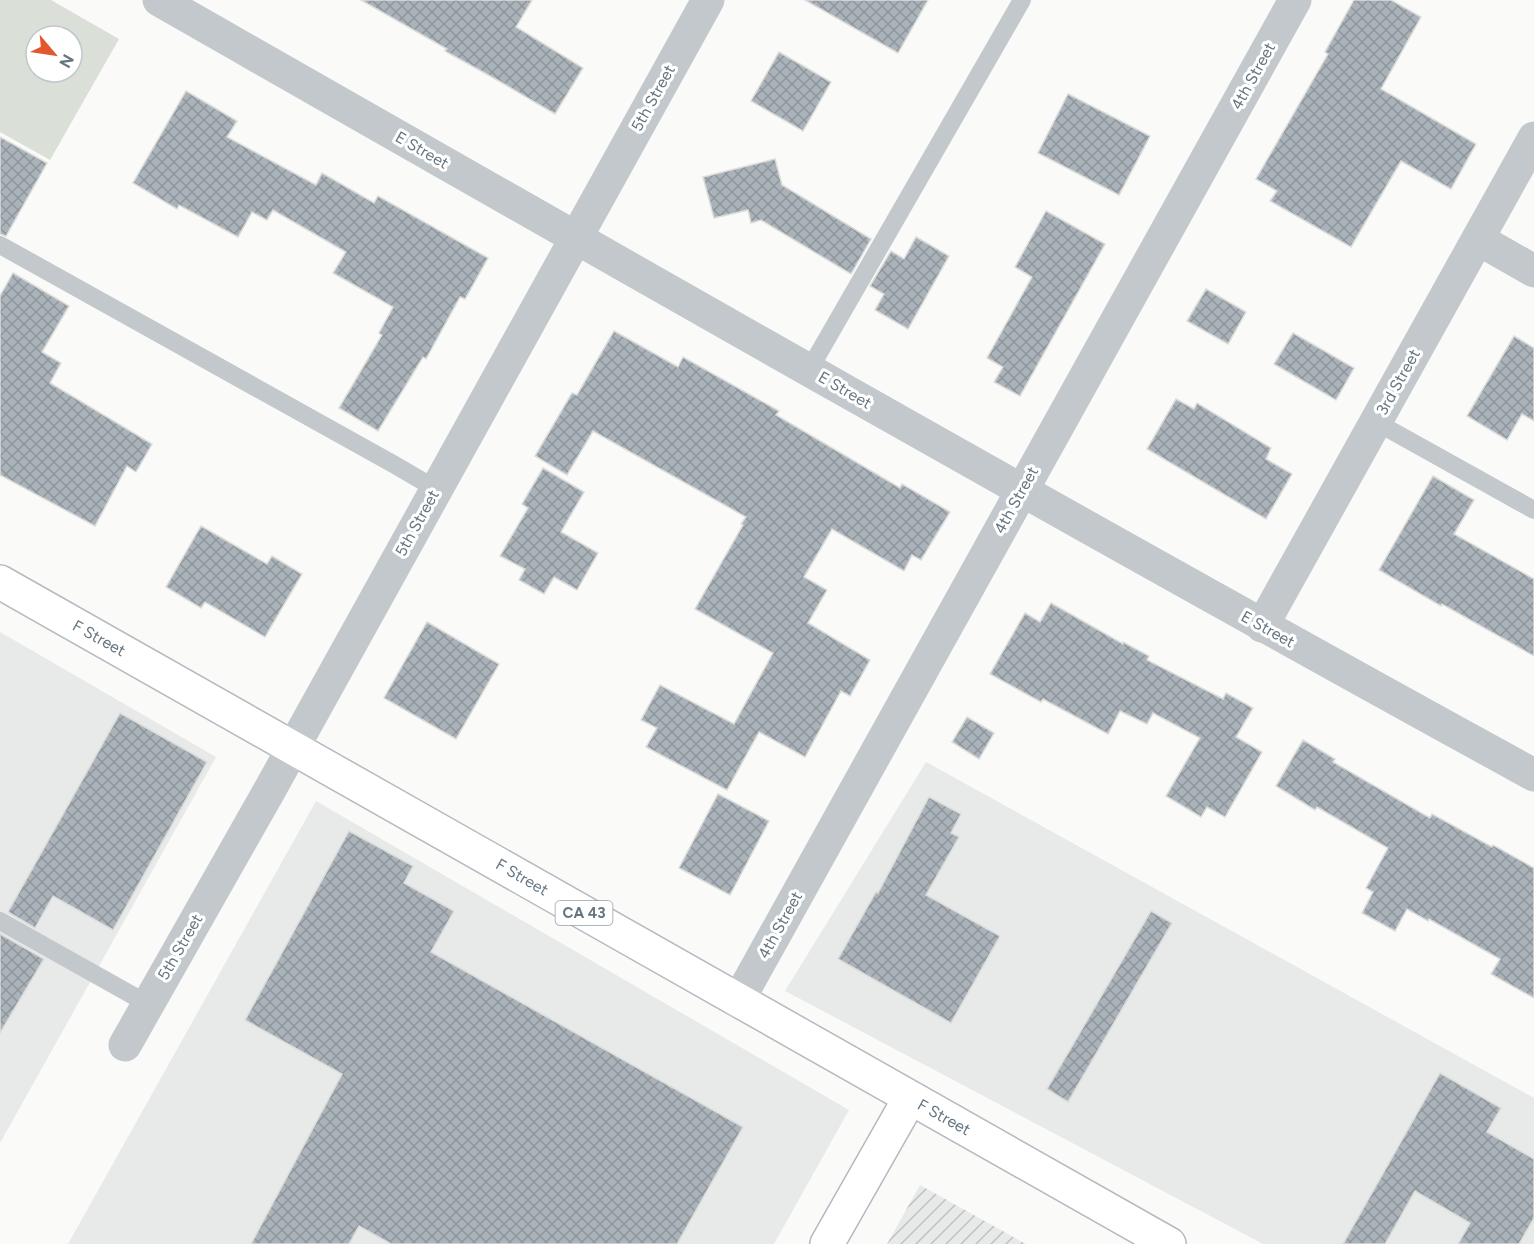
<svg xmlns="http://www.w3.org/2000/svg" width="1534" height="1244" viewBox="0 0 1534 1244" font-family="Figtree,sans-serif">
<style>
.built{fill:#e8e9e9}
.industrial{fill:url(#industrial-furrows)}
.green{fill:#dadfd7;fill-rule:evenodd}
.building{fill:url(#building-cross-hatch);stroke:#dcdcda;stroke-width:1.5}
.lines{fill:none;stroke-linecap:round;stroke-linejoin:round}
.secondary-casing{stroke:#b3babf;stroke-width:36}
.primary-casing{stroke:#b5babe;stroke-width:36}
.lane{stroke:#c3c8cc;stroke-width:18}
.street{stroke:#c3c8cc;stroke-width:33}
.secondary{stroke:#fff;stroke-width:33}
.primary{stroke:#fff;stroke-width:33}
.labels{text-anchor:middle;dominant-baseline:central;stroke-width:6;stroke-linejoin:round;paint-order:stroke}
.shield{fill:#fff;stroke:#939fa8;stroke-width:1.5}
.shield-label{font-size:15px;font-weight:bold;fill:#657683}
.street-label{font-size:16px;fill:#657683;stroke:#fff}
</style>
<defs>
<pattern id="industrial-furrows" width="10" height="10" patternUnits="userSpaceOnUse" patternTransform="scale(1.5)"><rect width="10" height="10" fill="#e8e9e9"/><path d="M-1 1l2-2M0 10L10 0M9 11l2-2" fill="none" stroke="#c0c1c2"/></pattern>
<pattern id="building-cross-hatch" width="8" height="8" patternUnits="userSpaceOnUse" patternTransform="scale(1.5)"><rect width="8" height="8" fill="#aab3b9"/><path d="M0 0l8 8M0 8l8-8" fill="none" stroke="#8e969c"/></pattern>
</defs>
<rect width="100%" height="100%" fill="#fafaf8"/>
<g class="built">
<path d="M0,632L216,757L0,1143Z"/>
<path d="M926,762L1534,1098V1244H1263L785,991Z"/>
<path d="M316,801L849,1110L774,1244H68Z"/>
</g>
<path class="industrial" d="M920,1185L1026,1244H887Z"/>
<path class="green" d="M0,0H51L119,39L50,160L0,132ZM36,36H72V72H36Z"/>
<g class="building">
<path d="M361,0H532L516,27L583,68L555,114L499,81L445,51L447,49Z"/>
<path d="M805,0H928L898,53Z"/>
<path d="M1354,0H1391L1421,17L1381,89L1476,144L1451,189L1401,161L1351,247L1270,201L1277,191L1256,179L1328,54L1325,52Z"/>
<path d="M779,52L831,82L803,131L751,101Z"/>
<path d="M186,91L237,121L227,137L316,185L322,173L374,203L378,196L488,258L465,299L460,297L426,359L423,357L378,431L339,408L382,335L379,333L393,307L333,273L346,252L273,210L267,220L252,212L238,237L179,205L177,209L133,183Z"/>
<path d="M1068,94L1150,136L1119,195L1038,153Z"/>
<path d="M0,137L47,163L6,236L0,234Z"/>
<path d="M775,159L782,185L871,239L851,274L761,220L751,223L748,210L714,218L703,177Z"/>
<path d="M1046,211L1105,244L1020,396L994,382L1003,367L987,358L1032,277L1015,267Z"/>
<path d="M916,237L949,256L908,329L875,310L884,294L870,286L891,251L904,259Z"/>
<path d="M13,273L69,306L42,352L61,363L50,383L152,444L136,472L127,466L95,526L0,475V296Z"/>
<path d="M1206,289L1246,312L1228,344L1187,321Z"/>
<path d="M614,331L678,367L683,357L779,411L776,415L900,488L902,484L950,512L921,560L912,555L904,571L832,529L804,577L827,590L808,623L870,660L850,696L841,691L805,757L759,732L727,790L646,747L657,728L641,720L660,685L734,724L773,653L695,609L743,525L741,524L746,517L593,431L567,475L535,456L572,393L577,395Z"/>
<path d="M1293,333L1354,368L1336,400L1274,364Z"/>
<path d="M1514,336L1534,348V421L1522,414L1507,440L1467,416Z"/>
<path d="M1176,399L1194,409L1197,403L1271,448L1266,459L1292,474L1266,519L1147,449Z"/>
<path d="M543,468L584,492L561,532L598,553L577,590L554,577L544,594L519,580L525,569L500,556L528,508L522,504Z"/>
<path d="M1433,476L1474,500L1454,534L1534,579V656L1442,604L1441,606L1379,570Z"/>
<path d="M201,526L267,564L272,556L302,574L265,637L205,602L201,608L166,587Z"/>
<path d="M1051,603L1123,644V642L1149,656L1147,660L1223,699L1226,693L1253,708L1236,737L1262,752L1225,817L1207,807L1201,817L1166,796L1200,738L1153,713L1147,724L1120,711L1108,734L1043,699L1041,702L990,674L1025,613L1040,622Z"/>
<path d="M427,622L499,664L456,739L384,698Z"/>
<path d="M120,713L207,762L113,930L53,896L35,928L8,912Z"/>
<path d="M967,717L994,733L979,759L952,742Z"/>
<path d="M1303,740L1335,759L1333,762L1430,818L1432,814L1492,847L1493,845L1534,868V998L1491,974L1500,959L1429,919L1428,921L1407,909L1395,931L1362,913L1373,892L1366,888L1388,848L1317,807L1315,810L1276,786Z"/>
<path d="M718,794L769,821L730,895L679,868Z"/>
<path d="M929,797L961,814L951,833L959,837L926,895L1000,936L951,1023L838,959L876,892L878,893Z"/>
<path d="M349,831L413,866L404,883L454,911L431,952L743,1127L677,1244H391L359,1226L349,1244H251L342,1074L245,1020Z"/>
<path d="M1151,911L1172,923L1068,1102L1047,1089Z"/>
<path d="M0,934L44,959L0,1033Z"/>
<path d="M1440,1073L1501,1108L1487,1132L1534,1159V1218L1519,1244H1458L1470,1223L1415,1191L1385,1244H1343Z"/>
</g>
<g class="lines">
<g class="secondary-casing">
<path id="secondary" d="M827,1244L910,1098"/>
</g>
<g class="primary-casing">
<path id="primary" d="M0,582L1169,1244"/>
</g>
<g class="lane">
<path d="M0,245L395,465L436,489"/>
<path d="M809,370L1022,0"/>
<path d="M1376,422L1534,510"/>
<path d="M0,921L148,1004"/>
</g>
<g class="street">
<path d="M159,0C616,261 1073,522 1534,775"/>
<path d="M1478,239L1534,271"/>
<path d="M1262,626L1534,138"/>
<path d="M738,1001L1295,0"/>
<path d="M125,1045L268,793L708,0"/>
</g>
<use href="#secondary" class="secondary"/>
<use href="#primary" class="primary"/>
</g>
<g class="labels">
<rect class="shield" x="555.5" y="901" width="57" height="24" rx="4.5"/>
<g class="shield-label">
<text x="584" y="913">CA 43</text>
</g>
<g class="street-label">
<text transform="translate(1253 76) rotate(-61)">4th Street</text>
<text transform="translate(653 98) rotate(-61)">5th Street</text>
<text transform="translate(422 150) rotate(30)">E Street</text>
<text transform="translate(1398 382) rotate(-61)">3rd Street</text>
<text transform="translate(845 390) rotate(30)">E Street</text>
<text transform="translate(1016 500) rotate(-61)">4th Street</text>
<text transform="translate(417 523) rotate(-61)">5th Street</text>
<text transform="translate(1268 629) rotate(29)">E Street</text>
<text transform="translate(99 638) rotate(29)">F Street</text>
<text transform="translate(522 877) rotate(30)">F Street</text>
<text transform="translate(780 925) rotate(-61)">4th Street</text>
<text transform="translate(180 947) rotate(-60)">5th Street</text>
<text transform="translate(944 1117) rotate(29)">F Street</text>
</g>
</g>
<g transform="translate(54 54) rotate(119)"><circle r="28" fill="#ffffff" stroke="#c1c8cd" stroke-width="1.5"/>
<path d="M0-4.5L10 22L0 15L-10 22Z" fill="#e4572e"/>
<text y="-9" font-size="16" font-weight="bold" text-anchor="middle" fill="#657683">N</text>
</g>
</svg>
